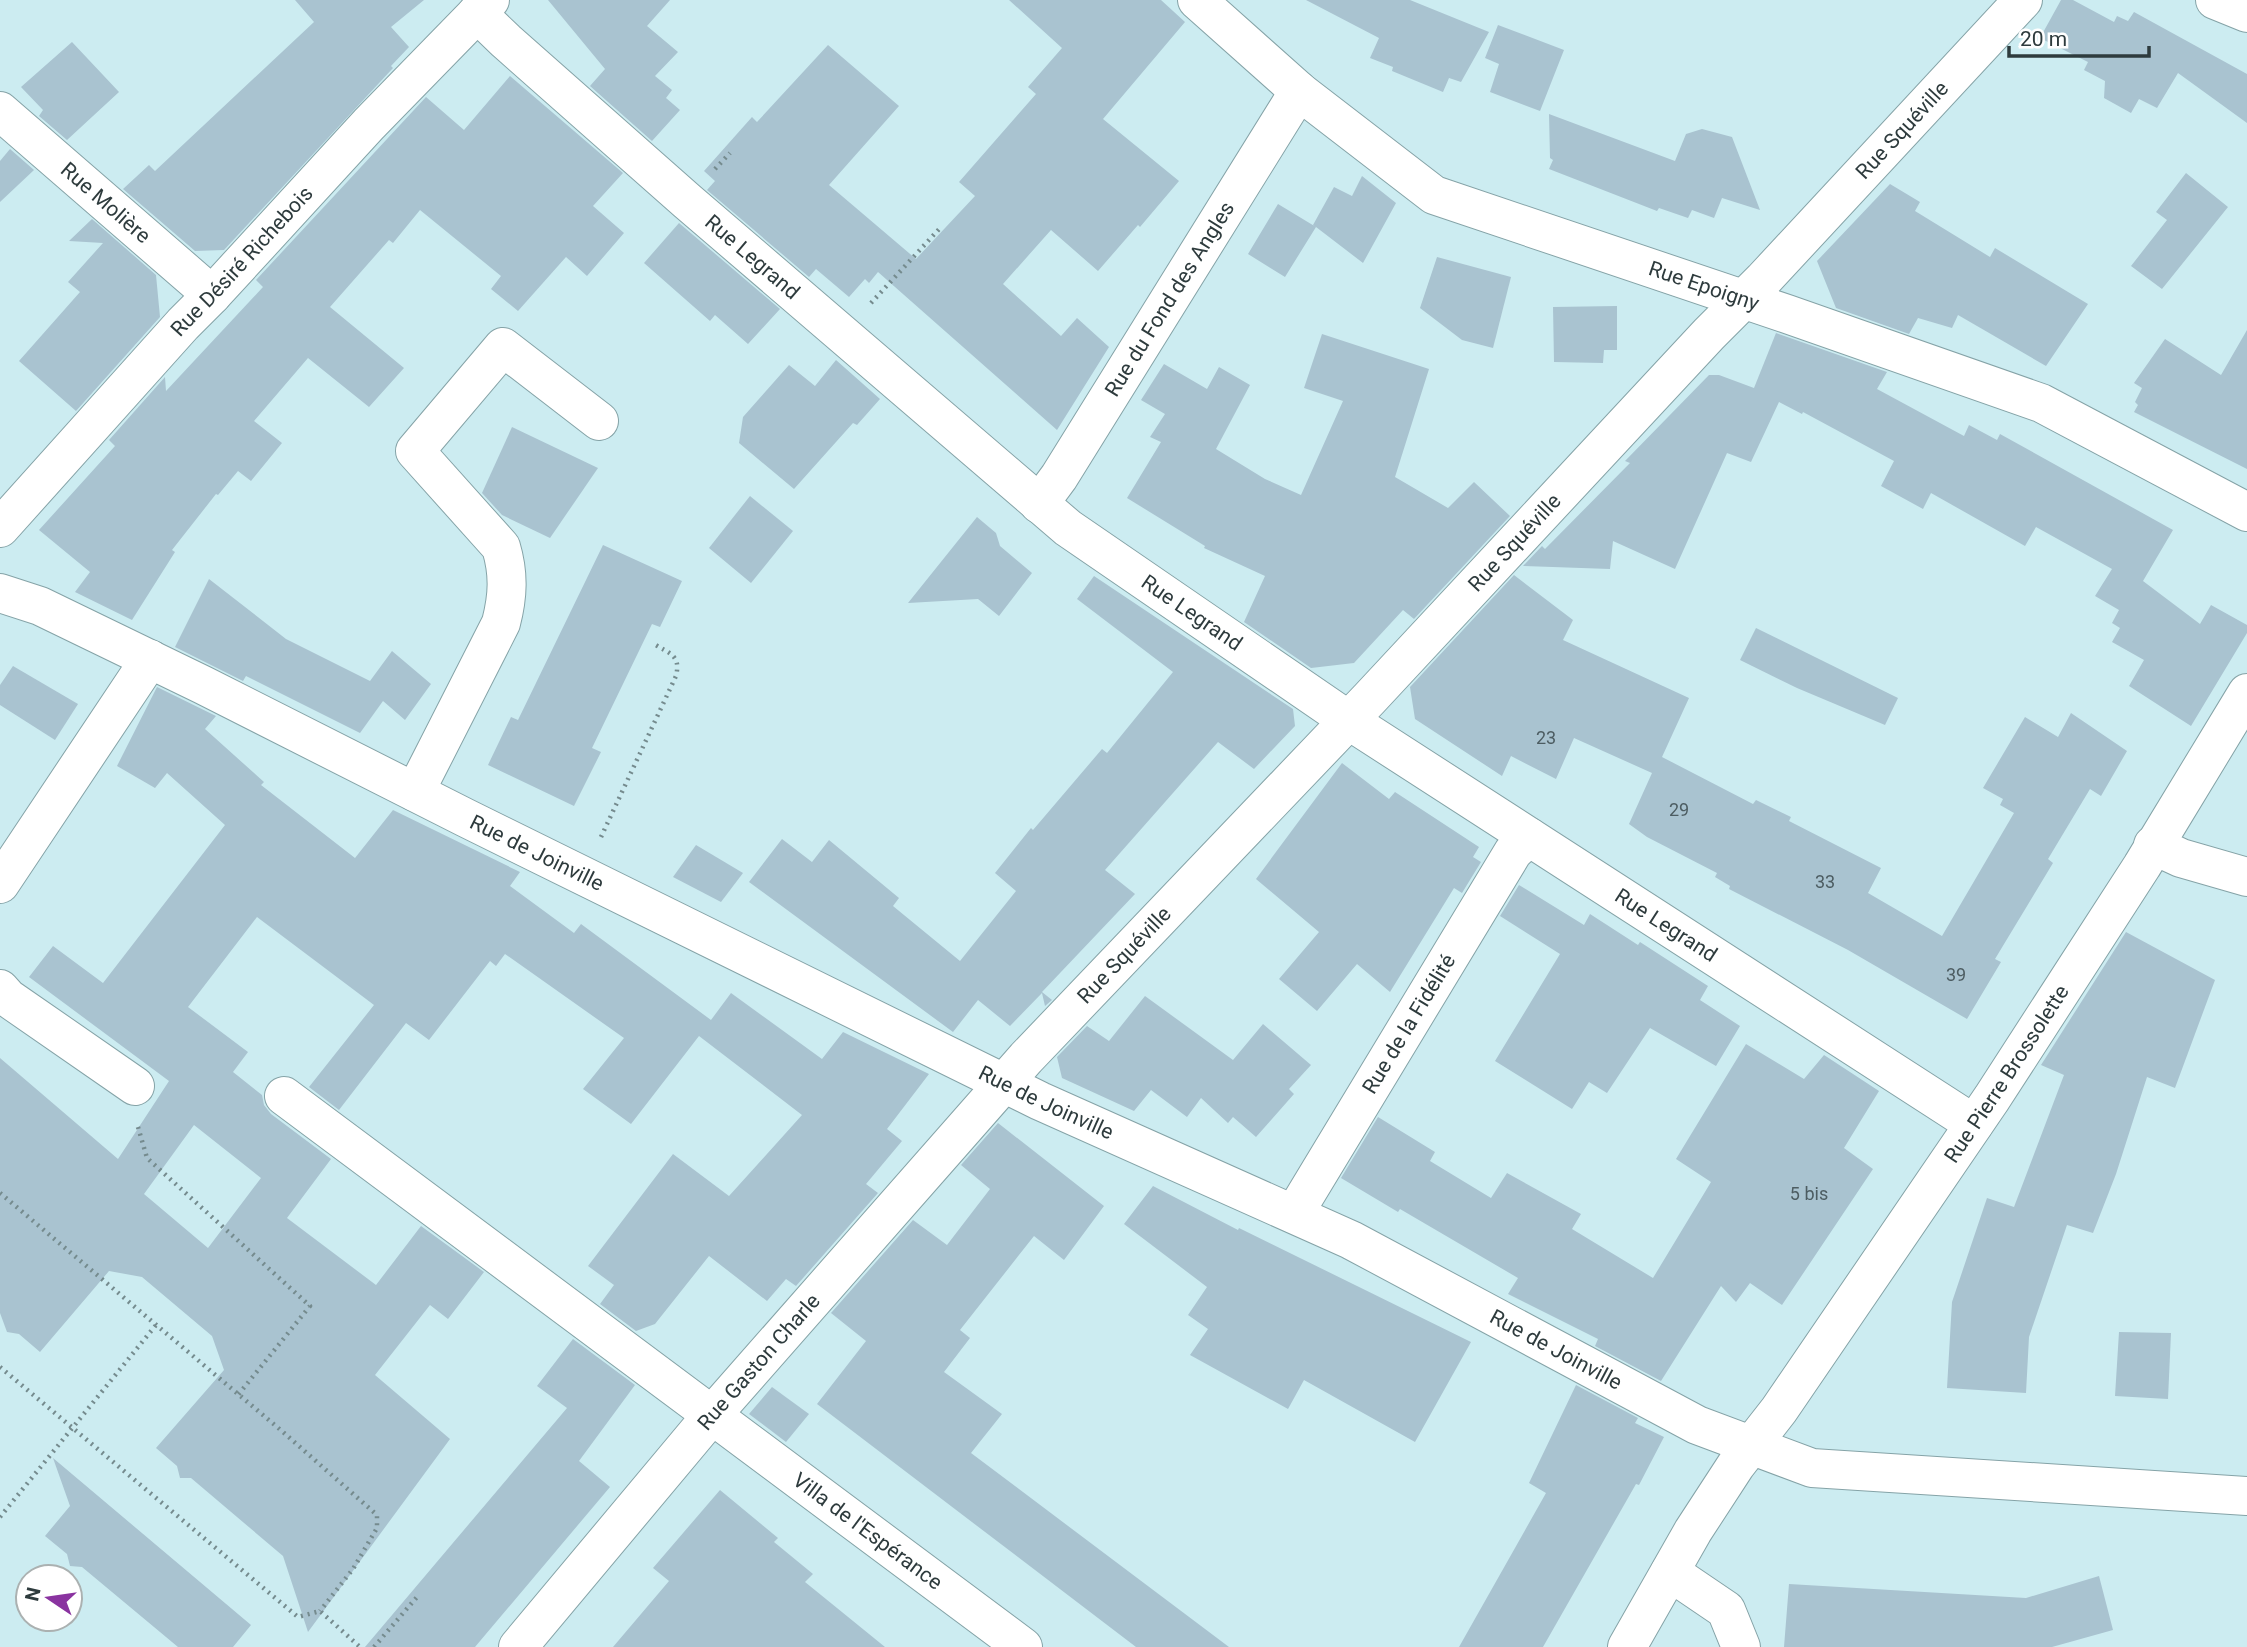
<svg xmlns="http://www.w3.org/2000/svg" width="2247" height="1647" viewBox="0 0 2247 1647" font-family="Roboto,sans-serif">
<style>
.building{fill:#a9c3d0;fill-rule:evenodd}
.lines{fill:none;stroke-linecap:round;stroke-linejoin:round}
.minor-casing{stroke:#85a3a7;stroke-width:40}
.path{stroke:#758b8e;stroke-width:4.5;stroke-dasharray:2 5;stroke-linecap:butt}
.minor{stroke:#fff;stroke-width:38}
.labels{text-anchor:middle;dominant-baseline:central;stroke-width:5;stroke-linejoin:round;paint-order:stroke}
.number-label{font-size:18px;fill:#4d5d62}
.street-label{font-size:21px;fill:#2e3b3d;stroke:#fff}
</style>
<rect width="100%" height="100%" fill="#ccecf1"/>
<g class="building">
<path d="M295,0H424L391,27L409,47L391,66L393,68L224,250L195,251L123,189L149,165L155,171L314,22Z"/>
<path d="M548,0H670L647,26L678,52L655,76L672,90L666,98L680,110L652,141L590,86L605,69Z"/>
<path d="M1009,0H1161L1185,22L1103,119L1179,181L1140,227L1138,225L1098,271L1051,230L1003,284L1061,336L1077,318L1109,347L1057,430L878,272L869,283L865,279L849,297L816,269L809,277L707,190L715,181L704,171L752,117L757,122L828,45L899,106L829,185L916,259L975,196L959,182L1036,94L1028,87L1062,48Z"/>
<path d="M1306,0H1410L1489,32L1461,82L1449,78L1443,92L1392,71L1393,67L1370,58L1379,38Z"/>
<path d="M2061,0H2073L2114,22L2117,16L2128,21L2134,12L2247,74V123L2178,73L2157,108L2139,99L2131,113L2104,98L2105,81L2084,70L2088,62L2040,38Z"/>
<path d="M1498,25L1564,50L1540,111L1490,92L1499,64L1485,58Z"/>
<path d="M72,42L119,92L67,140L39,116L43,110L21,87Z"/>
<path d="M510,76L623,173L593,206L624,233L587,276L566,257L518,311L491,289L501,276L420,210L393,243L389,240L330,307L404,368L369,407L308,358L254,421L282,443L251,481L238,471L218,495L216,494L172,550L175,552L132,620L75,592L90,572L39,530L115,446L109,440L165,377L166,391L263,287L256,280L426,97L464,130Z"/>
<path d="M1549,114L1675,161L1686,134L1702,129L1732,137L1760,210L1722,198L1714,218L1692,210L1688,218L1659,208L1657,211L1549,169L1553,160L1550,158Z"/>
<path d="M10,149L34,170L0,202V161Z"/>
<path d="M2186,173L2228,207L2162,289L2131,266L2167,220L2156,212Z"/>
<path d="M1362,176L1396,203L1363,263L1316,227L1285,277L1248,254L1278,204L1316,227L1313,225L1334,187L1352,196Z"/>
<path d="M1890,184L1920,202L1915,211L1990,257L1995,248L2088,304L2046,366L1958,315L1952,328L1918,318L1909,334L1836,308L1817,261Z"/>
<path d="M92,219L156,275L160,317L76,411L19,361L80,292L68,282L103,243L69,241Z"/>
<path d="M679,223L780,309L748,344L715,315L710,321L644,263Z"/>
<path d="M1437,257L1511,277L1493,348L1462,340L1420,308Z"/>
<path d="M1617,306V350H1604L1603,363L1554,362L1553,307Z"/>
<path d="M2247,330V469L2134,412L2138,405L2135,402L2142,388L2134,383L2165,339L2221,375Z"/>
<path d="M1776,333L1887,372L1877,389L1964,436L1969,425L1997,440L2000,434L2173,530L2143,581L2200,624L2211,605L2247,625V633L2191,726L2129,686L2144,660L2112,642L2120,628L2112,623L2119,610L2095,596L2112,569L2036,527L2025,546L1931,493L1923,509L1881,486L1894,461L1803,412L1802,414L1779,402L1751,462L1727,453L1675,569L1613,541L1610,569L1523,566L1542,546L1545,549L1630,463L1625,461L1709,375H1719L1754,388Z"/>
<path d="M1322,334L1429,369L1395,477L1448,508L1474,482L1510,516L1414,619L1403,610L1354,663L1311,668L1244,622L1265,576L1204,548L1205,546L1127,498L1161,442L1150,437L1165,414L1141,400L1164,364L1207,389L1219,367L1250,385L1216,449L1265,479L1301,495L1343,401L1304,388Z"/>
<path d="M836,360L880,399L857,425L853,423L794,489L739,443L743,417L789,365L815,386Z"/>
<path d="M512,427L598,468L550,538L502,515L482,493Z"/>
<path d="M750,496L793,531L751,583L709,548Z"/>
<path d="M977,517L996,533L1000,546L1032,573L999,616L978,599L908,603Z"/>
<path d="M603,545L682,581L660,627L652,624L592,748L601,752L574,806L488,765L511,717L518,720Z"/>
<path d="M1514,575L1573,620L1563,640L1689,698L1662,757L1753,804L1756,800L1791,817L1789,821L1881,868L1868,893L1942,936L2014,813L2000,805L2003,799L1983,788L2025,717L2058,737L2071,713L2127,751L2101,796L2090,789L2048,859L2053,863L1995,959L2001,962L1967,1019L1848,950L1729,889L1730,886L1715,877L1717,873L1647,837L1629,824L1652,773L1574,738L1556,779L1511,756L1502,776L1415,719L1410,687Z"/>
<path d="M1094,576L1293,709L1295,726L1254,769L1218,742L1105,870L1135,894L1042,992L1052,1000L1045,1006L1042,993L1010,1026L978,1000L953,1032L749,882L782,839L812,862L829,840L899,898L893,906L960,961L1016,891L995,873L1031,828L1033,830L1102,749L1107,753L1173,672L1077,599Z"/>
<path d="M209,579L286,639L370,681L392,651L431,684L405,720L383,701L360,733L246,676L243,681L175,647Z"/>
<path d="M1756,628L1898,698L1885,725L1797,688L1740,660Z"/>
<path d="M13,666L78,704L55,740L0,705V685Z"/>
<path d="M157,687L216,716L205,729L264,782L261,785L355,858L393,810L520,872L510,886L574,933L581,924L711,1020L731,993L822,1059L843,1032L929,1074L887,1129L902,1141L866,1184L878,1193L796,1286L786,1279L767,1301L709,1256L655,1324L636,1331L600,1304L614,1285L588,1266L673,1154L729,1196L802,1115L699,1036L631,1124L583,1089L624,1038L505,954L496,966L490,961L429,1040L406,1023L339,1110L309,1087L374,1005L257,917L188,1007L248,1052L233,1072L262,1095L264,1105L271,1114L331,1159L287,1218L376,1285L421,1226L484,1272L448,1319L430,1305L375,1375L450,1439L308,1632L283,1556L191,1478H180L177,1466L156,1448L224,1370L212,1336L142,1277L109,1271L40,1352L19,1334L7,1332L0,1313V1058L118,1159L169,1081L29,977L53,946L103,983L225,825L167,773L155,788L117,766ZM194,1125L261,1178L208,1248L144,1194Z"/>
<path d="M1342,763L1389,799L1395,792L1479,847L1473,857L1481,862L1462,893L1454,888L1390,992L1357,964L1317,1011L1279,979L1319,932L1256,879Z"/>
<path d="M696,845L743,873L721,902L673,877Z"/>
<path d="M1519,885L1584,925L1590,914L1638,945L1640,942L1708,986L1700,1000L1740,1026L1716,1066L1650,1028L1607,1093L1589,1082L1572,1109L1495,1061L1560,954L1500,916Z"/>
<path d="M2126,932L2215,980L2175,1088L2147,1077L2116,1174L2093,1233L2067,1225L2029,1337L2026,1393L1947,1388L1952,1302L1987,1198L2014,1207L2064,1075L2041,1065Z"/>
<path d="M1145,996L1233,1060L1263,1024L1311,1065L1289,1089L1294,1094L1256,1137L1233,1117L1228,1123L1201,1098L1187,1117L1151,1090L1134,1111L1062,1078L1057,1057L1087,1026L1109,1041Z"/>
<path d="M1746,1044L1804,1079L1824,1055L1879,1091L1844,1148L1873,1169L1782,1305L1750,1283L1736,1302L1721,1286L1661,1381L1595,1346L1598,1339L1508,1294L1518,1278L1400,1209L1398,1212L1341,1178L1378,1117L1435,1152L1430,1161L1491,1198L1507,1173L1581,1214L1572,1229L1653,1278L1711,1182L1676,1159Z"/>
<path d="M998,1123L1104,1206L1064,1260L1034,1236L960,1330L970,1338L944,1372L1002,1414L971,1453L1229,1647H1136L817,1404L866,1341L831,1313L913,1220L947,1245L990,1189L961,1165Z"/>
<path d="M1153,1186L1238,1230L1239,1228L1471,1342L1415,1442L1304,1380L1288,1409L1190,1355L1208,1329L1188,1315L1207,1287L1124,1224Z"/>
<path d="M2119,1332L2171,1333L2168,1399L2115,1396Z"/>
<path d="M573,1339L635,1385L579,1461L610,1487L475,1647H365L567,1408L537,1386Z"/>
<path d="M1576,1385L1638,1418L1635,1423L1664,1437L1639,1485L1636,1484L1543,1647H1459L1546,1493L1529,1483Z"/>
<path d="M772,1387L809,1414L786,1442L749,1414Z"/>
<path d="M53,1458L251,1625L233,1647H178L82,1567L70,1566L67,1554L45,1536L70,1506Z"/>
<path d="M720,1490L778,1538L774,1542L813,1574L805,1582L885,1647H613L669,1581L653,1568Z"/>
<path d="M2099,1576L2113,1630L2052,1647H1784L1789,1584L2026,1598Z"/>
</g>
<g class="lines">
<g class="minor-casing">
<g id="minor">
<path id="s1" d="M1197,0L1299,91L1434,195L1787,314L2041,403L2247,512"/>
<path d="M2215,0L2247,13"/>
<path id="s2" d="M477,13L506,41L687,201L1068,528L1348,720L1974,1124"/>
<path id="s3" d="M0,111L212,295"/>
<path id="s4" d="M1039,504L1059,477L1299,91"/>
<path id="s5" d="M0,528L183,324L212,295L369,124L490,0"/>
<path id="s6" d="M0,593L40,606L203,685L466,818L1040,1101L1351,1240L1697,1425L1812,1468L2247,1496"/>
<path d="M415,792L501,623C508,596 509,574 501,547L415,451L503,347L599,421"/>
<path d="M2153,845L2181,858L2247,877"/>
<path d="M0,884L150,659"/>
<path d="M0,989L8,998L135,1086"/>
<path id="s7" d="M284,1096L1023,1647"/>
<path id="s8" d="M1294,1214L1513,852L1529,837"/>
<path d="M1670,1572L1726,1610L1741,1647"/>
<path id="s9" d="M518,1647L712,1415L1026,1058L1370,698L1709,334L1763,280L2023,0"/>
<path id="s10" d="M1627,1647L1693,1531L1736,1465L1779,1410L1992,1098L2142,866L2247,693"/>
</g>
</g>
<g class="path">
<path d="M715,169L730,153"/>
<path d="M871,303L941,227"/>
<path d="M601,837L676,676C681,655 670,654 654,644"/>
<path d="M138,1127L147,1158L310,1306L238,1395"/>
<path d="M0,1193L283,1432L377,1515V1528L353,1569L320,1611"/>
<path d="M0,1367L298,1617L320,1611L360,1647"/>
<path d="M0,1517L156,1325"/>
<path d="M374,1647L417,1597"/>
</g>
<use href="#minor" class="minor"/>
</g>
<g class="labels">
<g class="number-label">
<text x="1546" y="737">23</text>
<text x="1679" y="809">29</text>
<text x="1825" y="881">33</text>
<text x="1956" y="974">39</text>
<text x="1809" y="1193">5 bis</text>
</g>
<g class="street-label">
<text stroke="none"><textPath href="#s9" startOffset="2054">Rue Squéville</textPath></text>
<text stroke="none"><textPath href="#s3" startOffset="140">Rue Molière</textPath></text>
<text stroke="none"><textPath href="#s2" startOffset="368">Rue Legrand</textPath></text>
<text stroke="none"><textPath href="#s5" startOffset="360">Rue Désiré Richebois</textPath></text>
<text stroke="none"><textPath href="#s1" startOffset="592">Rue Epoigny</textPath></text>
<text stroke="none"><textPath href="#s4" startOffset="243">Rue du Fond des Angles</textPath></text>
<text stroke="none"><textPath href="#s9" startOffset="1488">Rue Squéville</textPath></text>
<text stroke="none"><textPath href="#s2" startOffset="934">Rue Legrand</textPath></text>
<text stroke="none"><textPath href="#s6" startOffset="597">Rue de Joinville</textPath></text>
<text stroke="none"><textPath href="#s2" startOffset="1502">Rue Legrand</textPath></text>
<text stroke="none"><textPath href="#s9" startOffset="920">Rue Squéville</textPath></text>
<text stroke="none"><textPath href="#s8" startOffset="222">Rue de la Fidélité</textPath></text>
<text stroke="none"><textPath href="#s10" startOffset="688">Rue Pierre Brossolette</textPath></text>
<text stroke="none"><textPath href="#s6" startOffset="1164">Rue de Joinville</textPath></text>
<text stroke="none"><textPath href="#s6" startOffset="1731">Rue de Joinville</textPath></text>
<text stroke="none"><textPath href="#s9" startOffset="373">Rue Gaston Charle</textPath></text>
<text stroke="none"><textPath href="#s7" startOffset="728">Villa de l'Espérance</textPath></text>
</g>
</g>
<g transform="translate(49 1598) rotate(283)"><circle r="33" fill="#ffffff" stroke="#abb1b1" stroke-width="2"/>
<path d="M0-5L12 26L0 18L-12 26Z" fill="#8a33a0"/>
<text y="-10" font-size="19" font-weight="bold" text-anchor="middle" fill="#2e3b3d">N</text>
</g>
<path d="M2009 46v10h140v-10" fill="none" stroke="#2e3b3d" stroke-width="3.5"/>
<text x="2020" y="46" font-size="21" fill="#2e3b3d" stroke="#ffffff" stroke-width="5" paint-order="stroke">20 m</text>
</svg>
